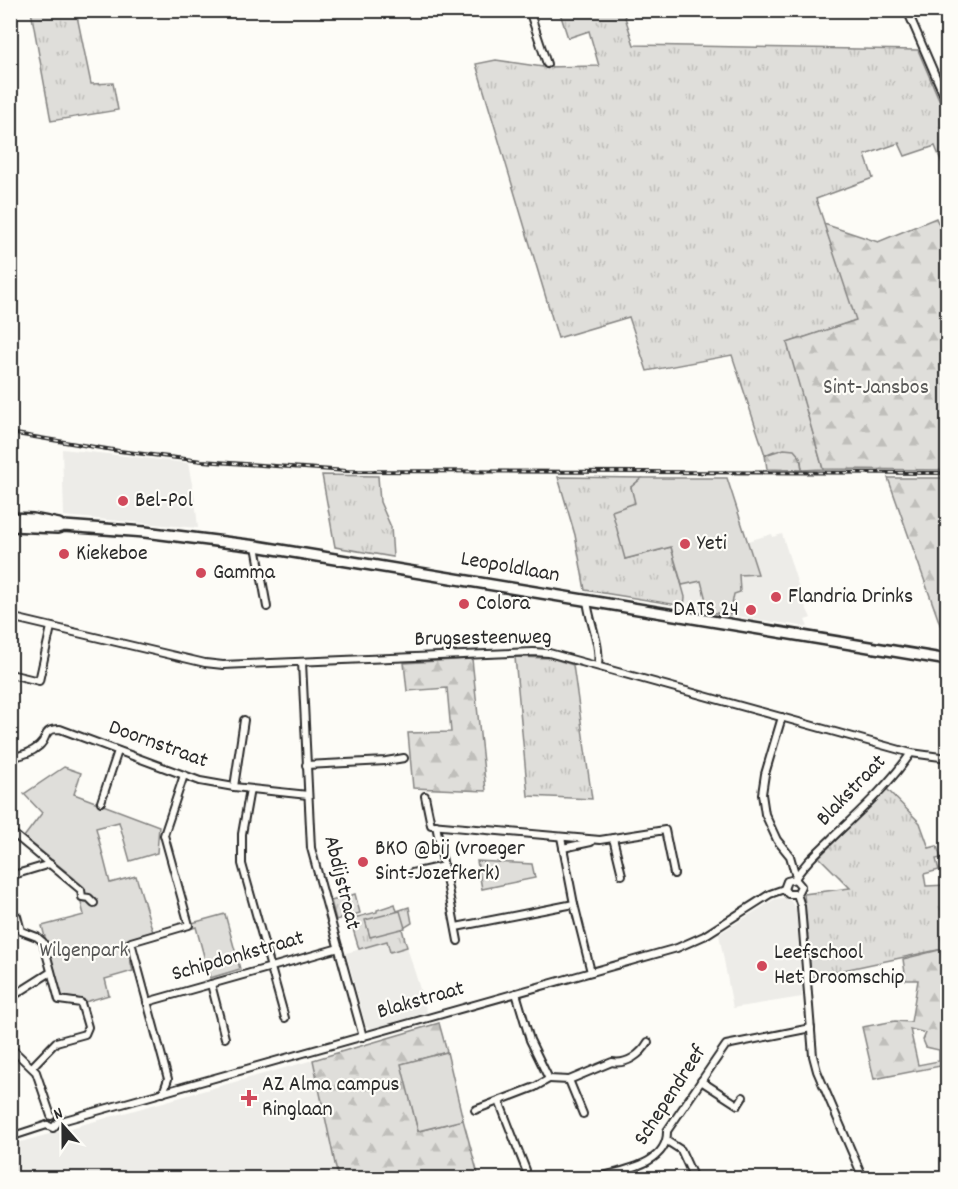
<svg xmlns="http://www.w3.org/2000/svg" width="958" height="1189" viewBox="0 0 958 1189" font-family="Dekko,sans-serif">
<style>
.built{fill:#edece8}
.grass{fill:url(#grass-tufts);stroke:#858482;stroke-width:1.5}
.forest{fill:url(#forest-firs);stroke:#858482;stroke-width:1.5;fill-rule:evenodd}
.green{fill:#dfdeda;stroke:#858482;stroke-width:1.5}
.lines{fill:none;stroke-linecap:round;stroke-linejoin:round}
.minor-casing{stroke:#2b2b2b;stroke-width:10}
.primary-casing{stroke:#2b2b2b;stroke-width:14}
.minor{stroke:#fdfcf7;stroke-width:6}
.primary{stroke:#fdfcf7;stroke-width:9}
.rail-casing{stroke:#2b2b2b;stroke-width:4}
.rail{stroke:#fdfcf7;stroke-width:1.5;stroke-dasharray:4.5;stroke-linecap:butt}
.poi-dot{fill:#d1495b;stroke:#fdfcf7;stroke-width:2}
.labels{text-anchor:middle;dominant-baseline:central;stroke-width:4.5;stroke-linejoin:round;paint-order:stroke}
.park-label{font-size:22px;fill:#585857;stroke:#fdfcf7}
.poi-label{font-size:22px;fill:#2b2b2b;stroke:#fdfcf7;text-anchor:start}
.street-label{font-size:22px;fill:#2b2b2b;stroke:#fdfcf7}
</style>
<defs>
<pattern id="grass-tufts" width="24" height="20" patternUnits="userSpaceOnUse" patternTransform="scale(1.5)"><rect width="24" height="20" fill="#dfdeda"/><path d="M3 7l-1-3M5 7V3M7 7l1-3M15 17l-1-3M17 17v-4M19 17l1-3" fill="none" stroke="#c0bfbb"/></pattern>
<pattern id="forest-firs" width="22" height="20" patternUnits="userSpaceOnUse" patternTransform="scale(1.5)"><rect width="22" height="20" fill="#dfdeda"/><path d="M5 1l3.5 6h-7zM16 11l3.5 6h-7z" fill="#c0bfbb"/></pattern>
</defs>
<rect width="100%" height="100%" fill="#fdfcf7"/>
<filter id="ink" filterUnits="userSpaceOnUse"><feTurbulence type="fractalNoise" baseFrequency=".0167" numOctaves="2"/><feDisplacementMap in="SourceGraphic" scale="12" xChannelSelector="R" yChannelSelector="G"/><feConvolveMatrix kernelMatrix="1 2 1 2 8 2 1 2 1" color-interpolation-filters="sRGB"/></filter>
<g filter="url(#ink)">
<g class="built">
<path d="M62,449L188,463L195,500L198,528L64,516Z"/>
<path d="M642,478H727L748,541L772,534L773,537L782,534L803,601L811,618L805,620L808,627L709,612L684,606L685,597Z"/>
<path d="M783,898L790,900L796,909L802,997L733,1008L719,934L775,899Z"/>
<path d="M404,937L427,1012L371,1029L366,1026L346,953Z"/>
<path d="M313,1060L338,1178H11L10,1145Z"/>
</g>
<g class="grass">
<path d="M559,10L623,11L634,45L918,50L947,118V175L935,146L905,156L899,143L865,155L873,178L816,199L857,320L788,343L823,469L802,470L801,461L774,451L765,455L732,355L647,371L629,317L558,338L476,64L496,60L543,67L599,66L589,31L568,38Z"/>
<path d="M31,11H76L91,84L113,83L118,110L51,121Z"/>
<path d="M322,475L378,476L380,502L391,527L393,557L335,547Z"/>
<path d="M558,477L642,478L631,487L636,503L625,559L671,547L685,597L684,606L585,590L575,535Z"/>
<path d="M515,657L551,658L573,665L592,799L528,796Z"/>
<path d="M887,789L920,823L929,848L937,846L941,858L936,859L939,870L924,874L926,886L947,885V948L811,977L804,894L850,888L819,857Z"/>
<path d="M355,894L360,913L336,920L331,901Z"/>
<path d="M395,904L397,911L409,907L412,923L402,929L407,947L390,952L387,941L359,949L350,919L377,912V910Z"/>
</g>
<g class="forest">
<path d="M936,218L948,247L947,470L823,469L787,343L856,320L824,224L878,242Z"/>
<path d="M784,449L794,450L800,457L802,470L767,469L765,455Z"/>
<path d="M888,478H947V644Z"/>
<path d="M472,659L486,791L413,788L408,733L451,732L447,688L407,691L404,663Z"/>
<path d="M947,948V1082L940,1066L874,1079L862,1027L895,1021L911,1022L918,980H906L903,959ZM910,1029L926,1033L923,1040L926,1047L939,1050V1061L918,1065Z"/>
<path d="M439,1023L447,1052L402,1064L418,1131L463,1120L479,1178H338L313,1060Z"/>
</g>
<g class="green">
<path d="M642,478H727L758,574L739,575L740,592L734,594L730,615L709,612L701,581L682,585L671,547L625,559L612,511L635,503L631,487Z"/>
<path d="M64,767L81,773L74,794L159,826L157,853L130,861L119,822L96,828L110,883L136,876L153,932L125,940L133,971L105,979L109,995L85,1002L77,998C69,999 65,1000 60,993L42,926L84,915L75,879L24,837L42,813L24,794Z"/>
<path d="M477,861L532,864L535,878L482,889Z"/>
<path d="M400,911L405,928L370,937L365,920Z"/>
<path d="M225,914L240,969L210,978L196,927L193,928L192,923Z"/>
<path d="M447,1052L463,1120L418,1131L401,1064Z"/>
</g>
<g class="lines">
<g class="minor-casing">
<g id="minor">
<path d="M529,10L547,64"/>
<path d="M907,10L948,105"/>
<path d="M256,546L267,607"/>
<path d="M587,600C589,622 601,643 598,665"/>
<path d="M10,617L205,663L223,665L533,652L549,653L911,753L948,758"/>
<path d="M302,662L311,848L363,1037"/>
<path d="M10,674L39,681L51,627"/>
<path d="M782,717L765,774L762,794L765,814L777,840L790,856L796,877"/>
<path d="M10,758C21,755 30,754 39,746C49,738 41,729 60,729L200,781L234,787L308,795"/>
<path d="M306,765L386,761L404,758"/>
<path d="M234,787L244,720"/>
<path d="M250,789L242,834V864L285,1018"/>
<path d="M425,796L431,825L600,840L665,830L674,874"/>
<path d="M101,802L118,751"/>
<path d="M436,825L458,941"/>
<path d="M10,831L81,890L82,897L89,898L94,903"/>
<path d="M561,837L574,904L591,972"/>
<path d="M613,838L622,875"/>
<path d="M563,848L591,842"/>
<path d="M412,873L444,866"/>
<path d="M10,876L50,864"/>
<path d="M795,879C804,863 819,851 832,838C859,812 889,785 911,753"/>
<path d="M784,889L788,894H797L801,886L795,879"/>
<path d="M784,889L787,881L795,879"/>
<path d="M797,894L801,906L813,1056L817,1071L863,1178"/>
<path d="M10,913L17,916L21,931L37,937L43,942L59,1000L81,1003L88,1027L85,1034L56,1042L32,1067"/>
<path d="M456,927L574,904"/>
<path d="M211,984L225,1038"/>
<path d="M10,998L51,972"/>
<path d="M147,1002L339,948"/>
<path d="M10,1047L36,1072L51,1116"/>
<path d="M549,1079L569,1080L612,1062C627,1065 641,1054 648,1042"/>
<path d="M569,1080L583,1114"/>
<path d="M701,1081L738,1105L743,1097"/>
<path d="M163,1093L168,1079L131,942L189,925L164,835L184,775"/>
<path d="M499,1101L526,1170"/>
<path d="M475,1110L535,1087L549,1079L530,1040L516,993"/>
<path d="M47,1125L53,1128L58,1122L677,948L704,936L770,894L784,889"/>
<path d="M10,1137L47,1125"/>
<path d="M667,1141L681,1150L692,1174L691,1178"/>
<path d="M596,1178C622,1170 668,1165 667,1131L726,1045L811,1028"/>
</g>
</g>
<g class="primary-casing">
<g id="primary">
<path d="M10,518L33,519L59,524"/>
<path d="M10,526L57,528L64,526L145,532L256,546L948,660"/>
</g>
</g>
<use href="#minor" class="minor"/>
<use href="#primary" class="primary"/>
<g class="rail-casing">
<path id="rail" d="M10,433L119,451L202,461L347,471L948,473"/>
</g>
<use href="#rail" class="rail"/>
</g>
</g>
<g class="poi-dot">
<circle cx="123" cy="501" r="6"/>
<circle cx="685" cy="544" r="6"/>
<circle cx="64" cy="554" r="6"/>
<circle cx="201" cy="573" r="6"/>
<circle cx="776" cy="597" r="6"/>
<circle cx="464" cy="604" r="6"/>
<circle cx="751" cy="610" r="6"/>
<circle cx="363" cy="862" r="6"/>
<circle cx="762" cy="966" r="6"/>
<path d="M246 1089h6v6h6v6h-6v6h-6v-6h-6v-6h6z"/>
</g>
<g class="labels">
<g class="park-label">
<text x="876" y="388">Sint-Jansbos</text>
<text x="84" y="951">Wilgenpark</text>
</g>
<g class="poi-label">
<text x="135" y="501">Bel-Pol</text>
<text x="697" y="544">Yeti</text>
<text x="76" y="554">Kiekeboe</text>
<text x="213" y="573">Gamma</text>
<text x="788" y="597">Flandria Drinks</text>
<text x="476" y="604">Colora</text>
<text x="739" y="610" text-anchor="end">DATS 24</text>
<text x="375" y="849">BKO @bij (vroeger<tspan x="375" dy="25">Sint-Jozefkerk)</tspan></text>
<text x="774" y="953">Leefschool<tspan x="774" dy="25">Het Droomschip</tspan></text>
<text x="262" y="1085">AZ Alma campus<tspan x="262" dy="25">Ringlaan</tspan></text>
</g>
<g class="street-label">
<text transform="translate(510 568) rotate(10)">Leopoldlaan</text>
<text transform="translate(483 639) rotate(-1)">Brugsesteenweg</text>
<text transform="translate(158 745) rotate(20)">Doornstraat</text>
<text transform="translate(852 791) rotate(-46)">Blakstraat</text>
<text transform="translate(341 883) rotate(76)">Abdijstraat</text>
<text transform="translate(238 957) rotate(-16)">Schipdonkstraat</text>
<text transform="translate(421 1001) rotate(-16)">Blakstraat</text>
<text transform="translate(671 1096) rotate(-57)">Schependreef</text>
</g>
</g>
<rect width="958" height="1189" fill="none" stroke="#fdfcf7" stroke-width="36"/>
<rect x="18" y="18" width="922" height="1153" fill="none" stroke="#2b2b2b" stroke-width="2" filter="url(#ink)"/>
<g transform="translate(63 1126) rotate(339)" stroke="#fdfcf7" stroke-width="4.5" paint-order="stroke">
<path d="M0-4.5L10 22L0 15L-10 22Z" fill="#2b2b2b"/>
<text y="-9" font-size="16" font-weight="bold" text-anchor="middle" fill="#2b2b2b">N</text>
</g>
</svg>
